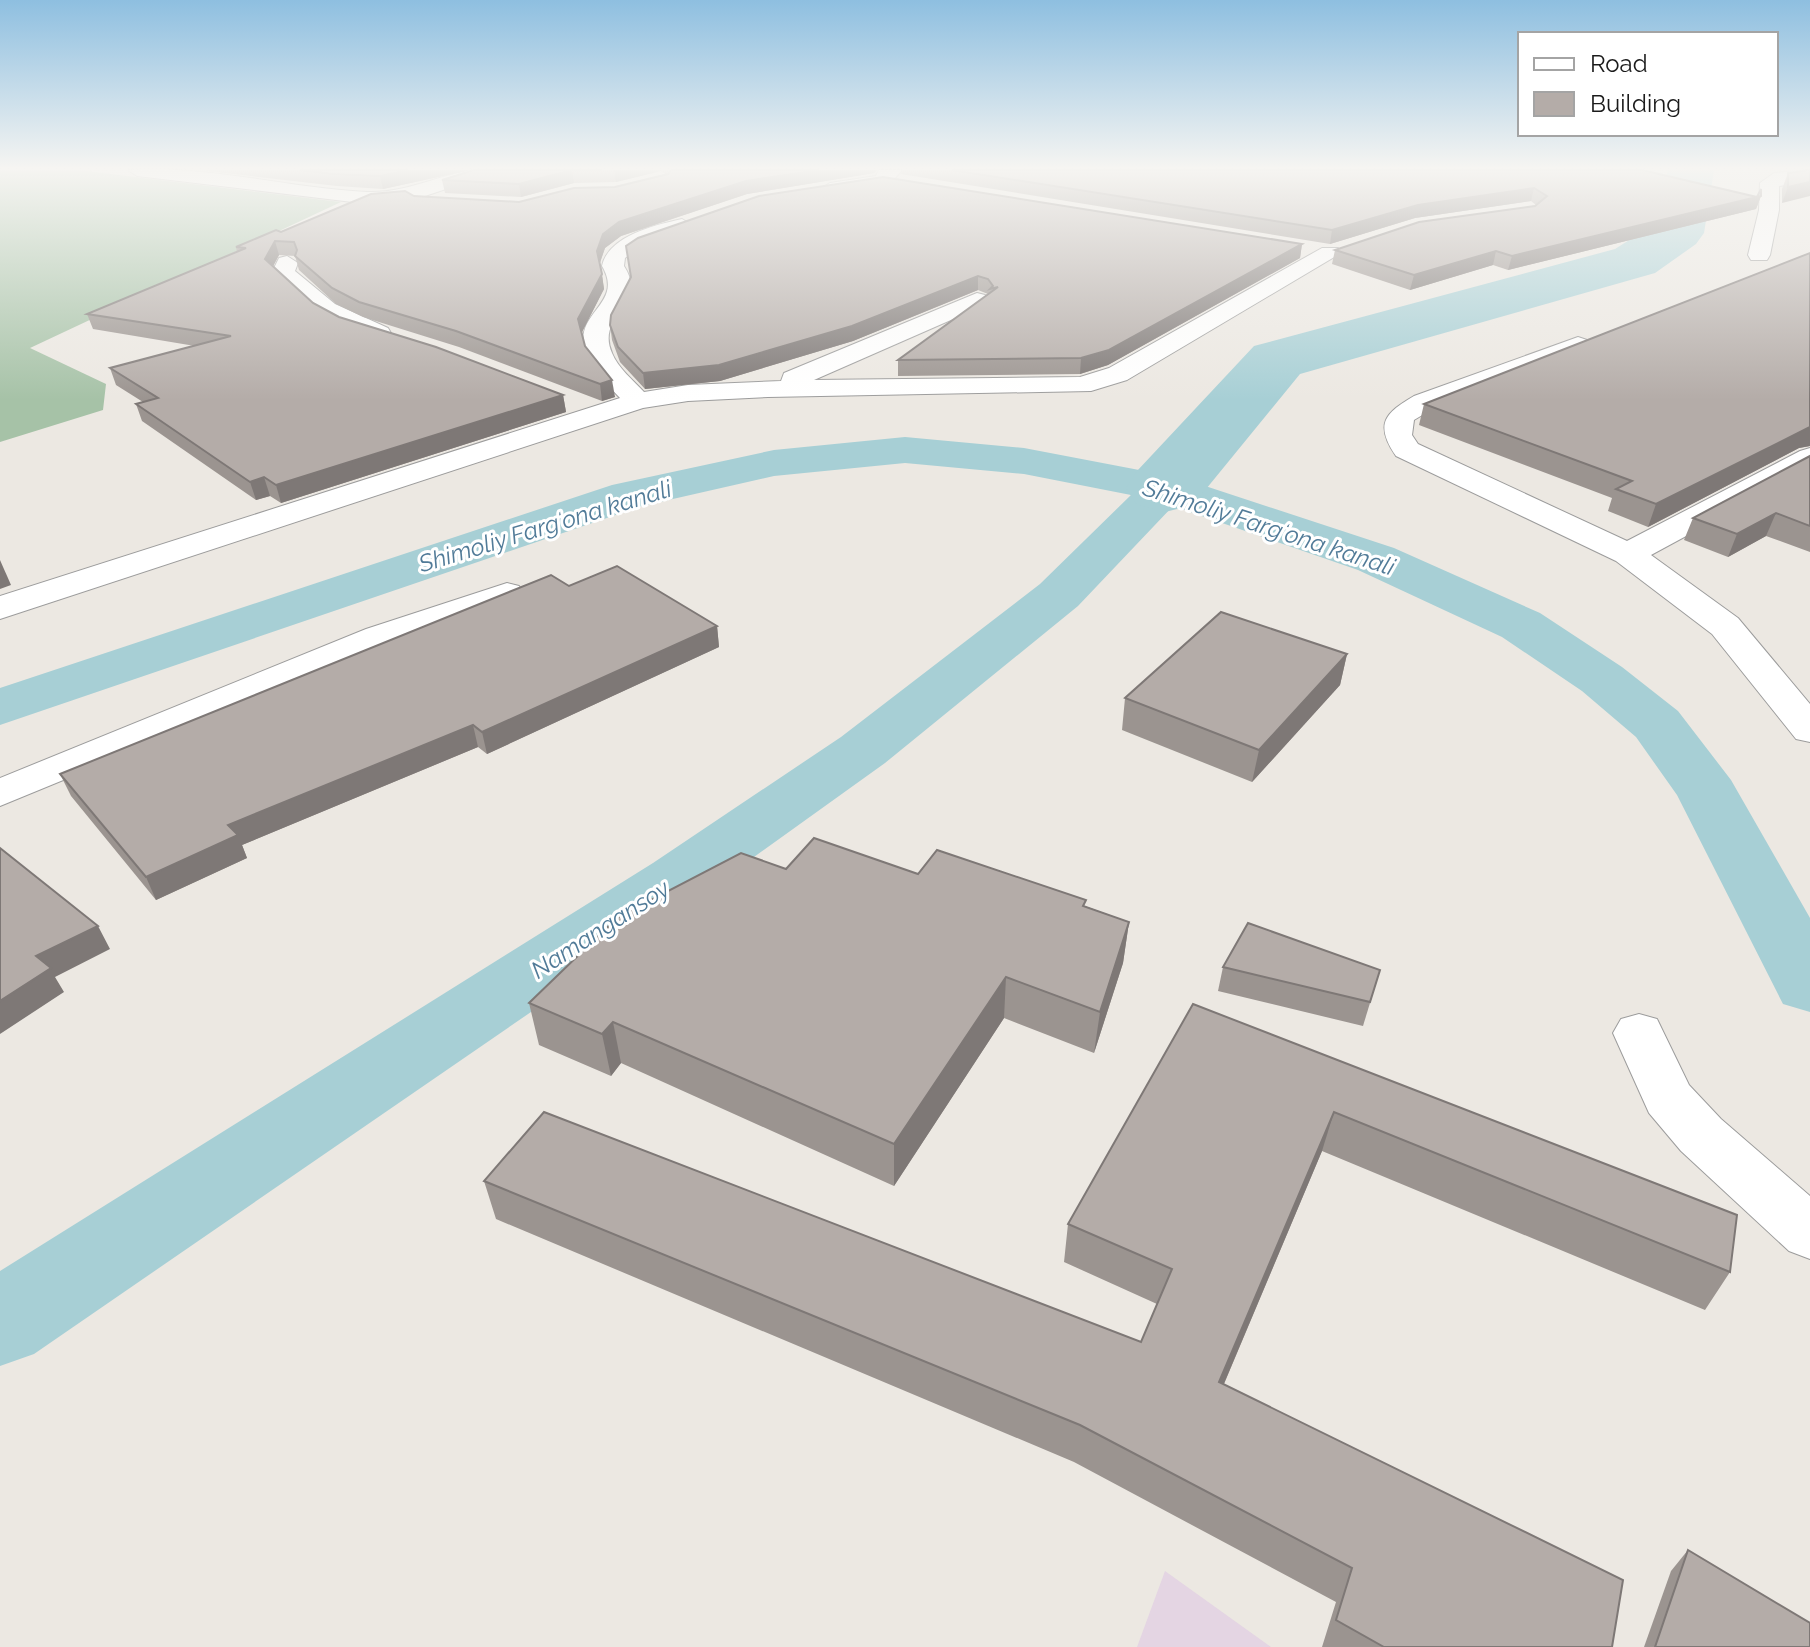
<svg xmlns="http://www.w3.org/2000/svg" width="1810" height="1647" viewBox="0 0 1810 1647" font-family="Raleway,sans-serif">
<style>
.industrial{fill:#e4d5e3}
.cemetery{fill:#a6c2a7}
.lines{fill:none;stroke-linecap:round;stroke-linejoin:round}
.canal{fill:#a7cfd5;fill-rule:evenodd}
.river{fill:#a7cfd5;fill-rule:evenodd}
.minor-casing{stroke:#9c9c9c;stroke-width:2}
.minor{fill:#fff;fill-rule:evenodd}
.wall{fill:#9b9490}
.shaded-wall{fill:#7e7876}
.building{fill:#b4aca8;stroke:#7e7876;stroke-width:2}
.labels{text-anchor:middle;dominant-baseline:central;stroke-width:6;stroke-linejoin:round;paint-order:stroke}
.water-label{font-size:24px;font-style:italic;fill:#517b98;stroke:#fff}
</style>
<rect width="100%" height="100%" fill="#ece8e2"/>
<path class="industrial" d="M1165,1571L1271,1647H1137Z"/>
<path class="cemetery" d="M0,170H78L341,202L30,348L106,384L103,410L0,442Z"/>
<g class="lines">
<path class="canal" d="M905,437L1024,448L1181,478L1394,548L1540,613L1622,667L1678,711L1731,780L1810,918V1012L1783,1004L1677,795L1636,737L1582,691L1502,637L1358,570L1173,506L1078,606L885,763L701,895L34,1354L0,1366V1271L653,863L841,737L1040,584L1131,495L1024,474L905,463L774,476L642,506L0,725V688L612,485L774,450Z"/>
<path class="river" d="M1668,170H1714L1704,233L1696,244L1655,273L1300,374L1193,505L1165,512L1137,505L1126,488L1137,471L1254,346L1615,249L1653,225Z"/>
<g class="minor-casing">
<g id="minor">
<path d="M128,170C208,165 287,188 367,192C412,194 450,167 493,170L491,174L410,201L369,204L137,176Z"/>
<path d="M879,170H902L890,184L883,186L830,195L820,189L830,183L876,176Z"/>
<path d="M1810,170V182L1779,186V210L1770,255L1767,260H1751L1748,255L1759,210L1760,183L1774,173Z"/>
<path d="M682,219L692,225L689,229L638,249L625,258L624,266C649,304 595,315 612,353C618,368 633,380 644,392L688,385L781,381L784,373L977,293L985,295L989,300L985,305L814,380L1080,377L1109,368L1322,248H1338L1341,253L1127,380L1091,391L768,397L688,401L643,408L0,619V596L620,398C607,384 588,366 584,346C577,311 624,303 602,266C608,236 655,225 682,219Z"/>
<path d="M287,256L298,263L295,271L335,304L388,328L391,333L388,338C354,347 291,298 272,272L279,258Z"/>
<path d="M1578,337L1587,340L1591,345L1587,350L1434,408L1414,420L1412,435L1418,444L1627,541L1800,451L1810,448V469L1651,555L1738,618L1810,704V742L1796,739L1712,634L1616,561L1396,456C1374,424 1385,413 1414,396Z"/>
<path d="M507,583L519,586L524,593L519,600L392,645L0,806V778L366,629Z"/>
<path d="M1639,1014L1657,1019L1689,1085L1721,1119L1810,1196V1259L1789,1251L1681,1151L1649,1113L1613,1033L1621,1019Z"/>
</g>
</g>
<use href="#minor" class="minor"/>
</g>
<g class="wall">
<path d="M199,170H470L383,189L337,186Z"/>
<path d="M474,170H877L874,173L747,194L621,236L605,248L600,263L604,289L582,332L585,346L615,397L602,401L459,347L363,317L336,304L299,270L295,256L279,255L273,266L313,303L339,317L563,395L566,412L281,503L270,496L256,500L142,421L136,404L143,402L116,385L110,368L195,346L93,329L87,314L237,252L236,247L281,232L414,196L519,202L615,187L667,175L661,171L616,182L574,183L521,197L445,193L442,180Z"/>
<path d="M901,170H1642L1757,197L1761,196L1756,209L1508,270L1493,265L1410,290L1332,264L1335,250L1536,205L1531,201L1415,218L1330,244L901,174Z"/>
<path d="M1810,170L1782,203V189L1788,173Z"/>
<path d="M1302,244L1300,258L1108,365L1080,374L898,376V360L988,294L978,290L853,341L720,381L645,389L620,362L612,340L610,325L631,278L626,246Z"/>
<path d="M1810,253V446L1799,448L1648,527L1608,511L1612,498L1419,425L1424,404Z"/>
<path d="M1810,456V552L1766,536L1728,557L1684,540L1693,518Z"/>
<path d="M569,586L717,626L719,647L487,754L478,747L242,845L247,858L156,900L71,796L60,774Z"/>
<path d="M1347,654L1340,685L1252,782L1122,730L1125,698Z"/>
<path d="M918,874L1085,906L1129,922L1123,963L1094,1053L1004,1018L894,1186L621,1063L611,1076L539,1045L529,1003Z"/>
<path d="M1223,967L1380,970L1363,1026L1218,991Z"/>
<path d="M1193,1004L1730,1272L1705,1310L1322,1151L1224,1384L1612,1647H1322L1336,1602L1074,1462L496,1219L484,1181L1141,1342L1157,1304L1064,1262L1068,1224Z"/>
<path d="M1688,1550L1810,1647H1644L1671,1571Z"/>
</g>
<g class="shaded-wall">
<path d="M408,170H470L383,189L380,176Z"/>
<path d="M572,170L574,183L521,197L519,184Z"/>
<path d="M614,170H661V171L616,182Z"/>
<path d="M819,170H877L874,173L747,194L621,236L605,248L599,265L597,251L603,234L619,222L746,181Z"/>
<path d="M1810,182V196L1782,203L1788,187Z"/>
<path d="M1534,188L1531,201L1415,218L1330,244L1332,230L1418,205Z"/>
<path d="M1761,196L1756,209L1508,270L1512,256Z"/>
<path d="M275,241L279,255L269,274L265,259Z"/>
<path d="M1302,244L1300,258L1108,365L1080,374L1081,358Z"/>
<path d="M1496,251L1493,265L1410,290L1414,275Z"/>
<path d="M602,274L604,289L581,334L578,319Z"/>
<path d="M978,276V290L853,341L720,381L645,389L643,373Z"/>
<path d="M612,380L615,397L602,401L600,384Z"/>
<path d="M563,395L566,412L281,503L276,485Z"/>
<path d="M1808,427H1810V446L1799,448L1648,527L1656,504Z"/>
<path d="M264,477L270,496L256,500L250,482Z"/>
<path d="M1776,513L1766,536L1728,557L1737,534Z"/>
<path d="M0,560L11,585L0,589Z"/>
<path d="M717,626L719,647L487,754L482,732Z"/>
<path d="M1347,654L1340,685L1252,782L1259,750Z"/>
<path d="M473,725L478,747L242,845L247,858L156,900L146,877L228,825Z"/>
<path d="M1129,922L1123,963L1094,1053L1100,1012Z"/>
<path d="M98,926L110,949L55,977L64,992L0,1034V1001L36,956Z"/>
<path d="M1006,977L1004,1018L894,1186V1144Z"/>
<path d="M613,1022L621,1063L611,1076L602,1034Z"/>
<path d="M1334,1112L1322,1151L1209,1419L1219,1382Z"/>
</g>
<g class="building">
<path d="M300,170H408L380,176L334,174Z"/>
<path d="M474,170H602H572L519,184L442,180Z"/>
<path d="M671,170H819L746,181L619,222L603,234L597,251L602,274L578,319L585,346L612,380L600,384L456,331L359,302L332,288L295,256L297,250L294,242L275,241L265,259L313,303L339,317L436,347L563,395L276,485L264,477L250,482L136,404L158,398L110,368L231,336L87,314L246,248L236,247L276,230L281,232L371,194L405,191L414,196L519,202L574,188L615,187L668,174Z"/>
<path d="M952,170H1642L1757,197L1761,189V196L1512,256L1496,251L1414,275L1335,250L1419,222L1535,206L1547,196L1534,188L1418,205L1332,230Z"/>
<path d="M1810,170V182L1788,187V173Z"/>
<path d="M883,177L1302,244L1109,350L1081,358L898,360L998,287L990,289L993,286L988,279L978,276L852,326L719,365L643,373L618,347L610,325L611,315L631,277L626,246L638,238L759,196Z"/>
<path d="M1810,253V427L1656,504L1616,489L1632,481L1424,404Z"/>
<path d="M1810,456V526L1776,513L1737,534L1693,518Z"/>
<path d="M617,566L717,626L482,732L473,725L228,825L238,835L146,877L60,774L551,575L569,586Z"/>
<path d="M1221,612L1347,654L1259,750L1125,698Z"/>
<path d="M814,838L918,874L937,850L1086,900L1083,906L1129,922L1100,1012L1006,977L894,1144L613,1022L602,1034L529,1003L618,917L741,853L786,869Z"/>
<path d="M0,848L98,926L36,956L51,968L0,1001Z"/>
<path d="M1248,923L1380,970L1370,1002L1223,967Z"/>
<path d="M1193,1004L1737,1215L1730,1272L1334,1112L1219,1382L1623,1580L1612,1647H1384L1336,1620L1352,1568L1080,1425L484,1181L544,1112L1141,1342L1172,1269L1068,1224Z"/>
<path d="M1688,1550L1810,1623V1647H1655Z"/>
</g>
<linearGradient id="sky" x2="0" y2="1"><stop stop-color="#8ebfe0"/><stop offset="0.42" stop-color="#f6f5f2"/><stop offset="1" stop-color="#f6f5f2" stop-opacity="0"/></linearGradient>
<rect width="1810" height="400" fill="url(#sky)"/>
<g class="labels">
<g class="water-label">
<text transform="translate(545 526) rotate(-17)">Shimoliy Fargʻona kanali</text>
<text transform="translate(1269 527) rotate(18)">Shimoliy Fargʻona kanali</text>
<text transform="translate(600 929) rotate(-33)">Namangansoy</text>
</g>
</g>
<rect x="1518" y="32" width="260" height="104" fill="#ffffff" stroke="#a4a4a4" stroke-width="2"/>
<rect x="1534" y="58" width="40" height="12" fill="#ffffff" stroke="#a4a4a4" stroke-width="2"/>
<text x="1590" y="72" font-size="24" fill="#1b1b1b">Road</text>
<rect x="1534" y="92" width="40" height="24" fill="#b4aca8" stroke="#a4a4a4" stroke-width="2"/>
<text x="1590" y="112" font-size="24" fill="#1b1b1b">Building</text>
</svg>
